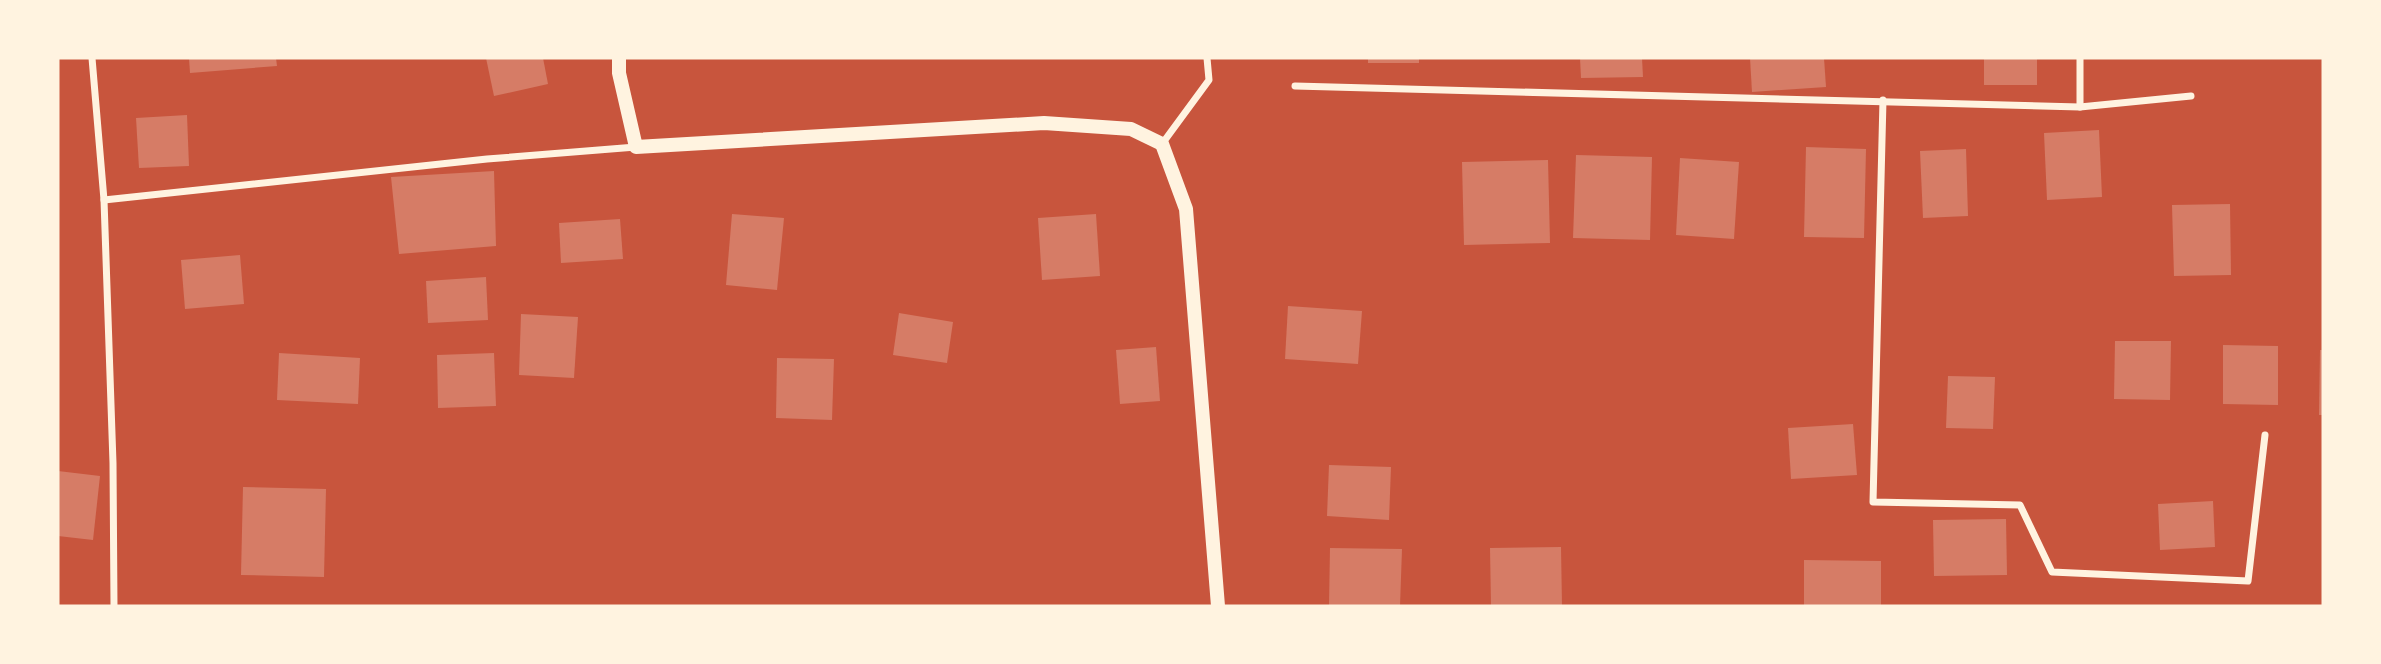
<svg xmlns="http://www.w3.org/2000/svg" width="2381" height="664" viewBox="0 0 2381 664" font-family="Jost,sans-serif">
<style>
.building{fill:#d67c66}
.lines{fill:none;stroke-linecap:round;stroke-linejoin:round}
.minor{stroke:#fff3e0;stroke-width:7}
.secondary{stroke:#fff3e0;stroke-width:14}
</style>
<rect width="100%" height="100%" fill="#c8553d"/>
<g class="building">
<path d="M189,58H276L277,66L190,73Z"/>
<path d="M486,58H543L548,84L494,96Z"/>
<rect x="1368" y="58" width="51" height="5"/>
<path d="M1580,58H1642L1643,77L1581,78Z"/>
<path d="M1750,58H1824L1826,87L1752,92Z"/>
<rect x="1984" y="58" width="53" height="27"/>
<path d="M187,115L189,166L139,168L136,118Z"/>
<path d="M2099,130L2102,197L2047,200L2044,133Z"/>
<path d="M1806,147L1866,149L1864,238L1804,237Z"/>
<path d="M1966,149L1968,216L1923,218L1920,151Z"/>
<path d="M1576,155L1652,157L1650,240L1573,238Z"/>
<path d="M1680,158L1739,162L1734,239L1676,235Z"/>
<path d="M1548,160L1550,243L1464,245L1462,162Z"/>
<path d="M494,171L496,246L399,254L391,177Z"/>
<path d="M2230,204L2231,275L2174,276L2172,205Z"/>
<path d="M732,214L784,218L777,290L726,285Z"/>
<path d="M1096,214L1100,276L1042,280L1038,218Z"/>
<path d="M620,219L623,259L561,263L559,223Z"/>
<path d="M240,255L244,304L185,309L181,260Z"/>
<path d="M486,277L488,320L428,323L426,281Z"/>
<path d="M1288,306L1362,311L1358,364L1285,359Z"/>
<path d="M899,313L953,322L947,363L893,355Z"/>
<path d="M521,314L578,317L574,378L519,375Z"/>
<path d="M2115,341H2171L2170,400L2114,399Z"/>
<path d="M2223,345L2278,346V405L2223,404Z"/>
<path d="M1156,347L1160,401L1120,404L1116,350Z"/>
<path d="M2320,350H2323V415H2319Z"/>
<path d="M279,353L360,358L358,404L277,400Z"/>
<path d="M494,353L496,406L438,408L437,355Z"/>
<path d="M777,358L834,359L832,420L776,418Z"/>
<path d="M1948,376L1995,377L1993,429L1946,428Z"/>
<path d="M1853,424L1857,475L1791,479L1788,428Z"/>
<path d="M1329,465L1391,467L1389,520L1327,516Z"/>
<path d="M58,471L100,476L93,540L58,536Z"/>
<path d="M243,487L326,489L324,577L241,575Z"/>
<path d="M2213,501L2215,547L2160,550L2158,504Z"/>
<path d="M2006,519L2007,575L1934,576L1933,520Z"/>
<path d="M1561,547L1562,606H1491L1490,548Z"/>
<path d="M1330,548L1402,549L1400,606H1329Z"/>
<path d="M1804,560L1881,561V606H1804Z"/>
</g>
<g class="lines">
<g class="minor">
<path d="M92,58L104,200L113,463L114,606"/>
<path d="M2080,58V107"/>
<path d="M1295,86L2080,107L2191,96"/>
<path d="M1883,100L1873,502L2020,505L2052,572L2248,581L2265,435"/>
<path d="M1162,144L1209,80L1207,58"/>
<path d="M104,200L487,159L636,147"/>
</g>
<path class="secondary" d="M619,58V73L636,147L1044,123L1131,129L1162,144L1186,209L1218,606"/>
</g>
<rect width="2381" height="664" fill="none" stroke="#fff3e0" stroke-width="119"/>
</svg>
